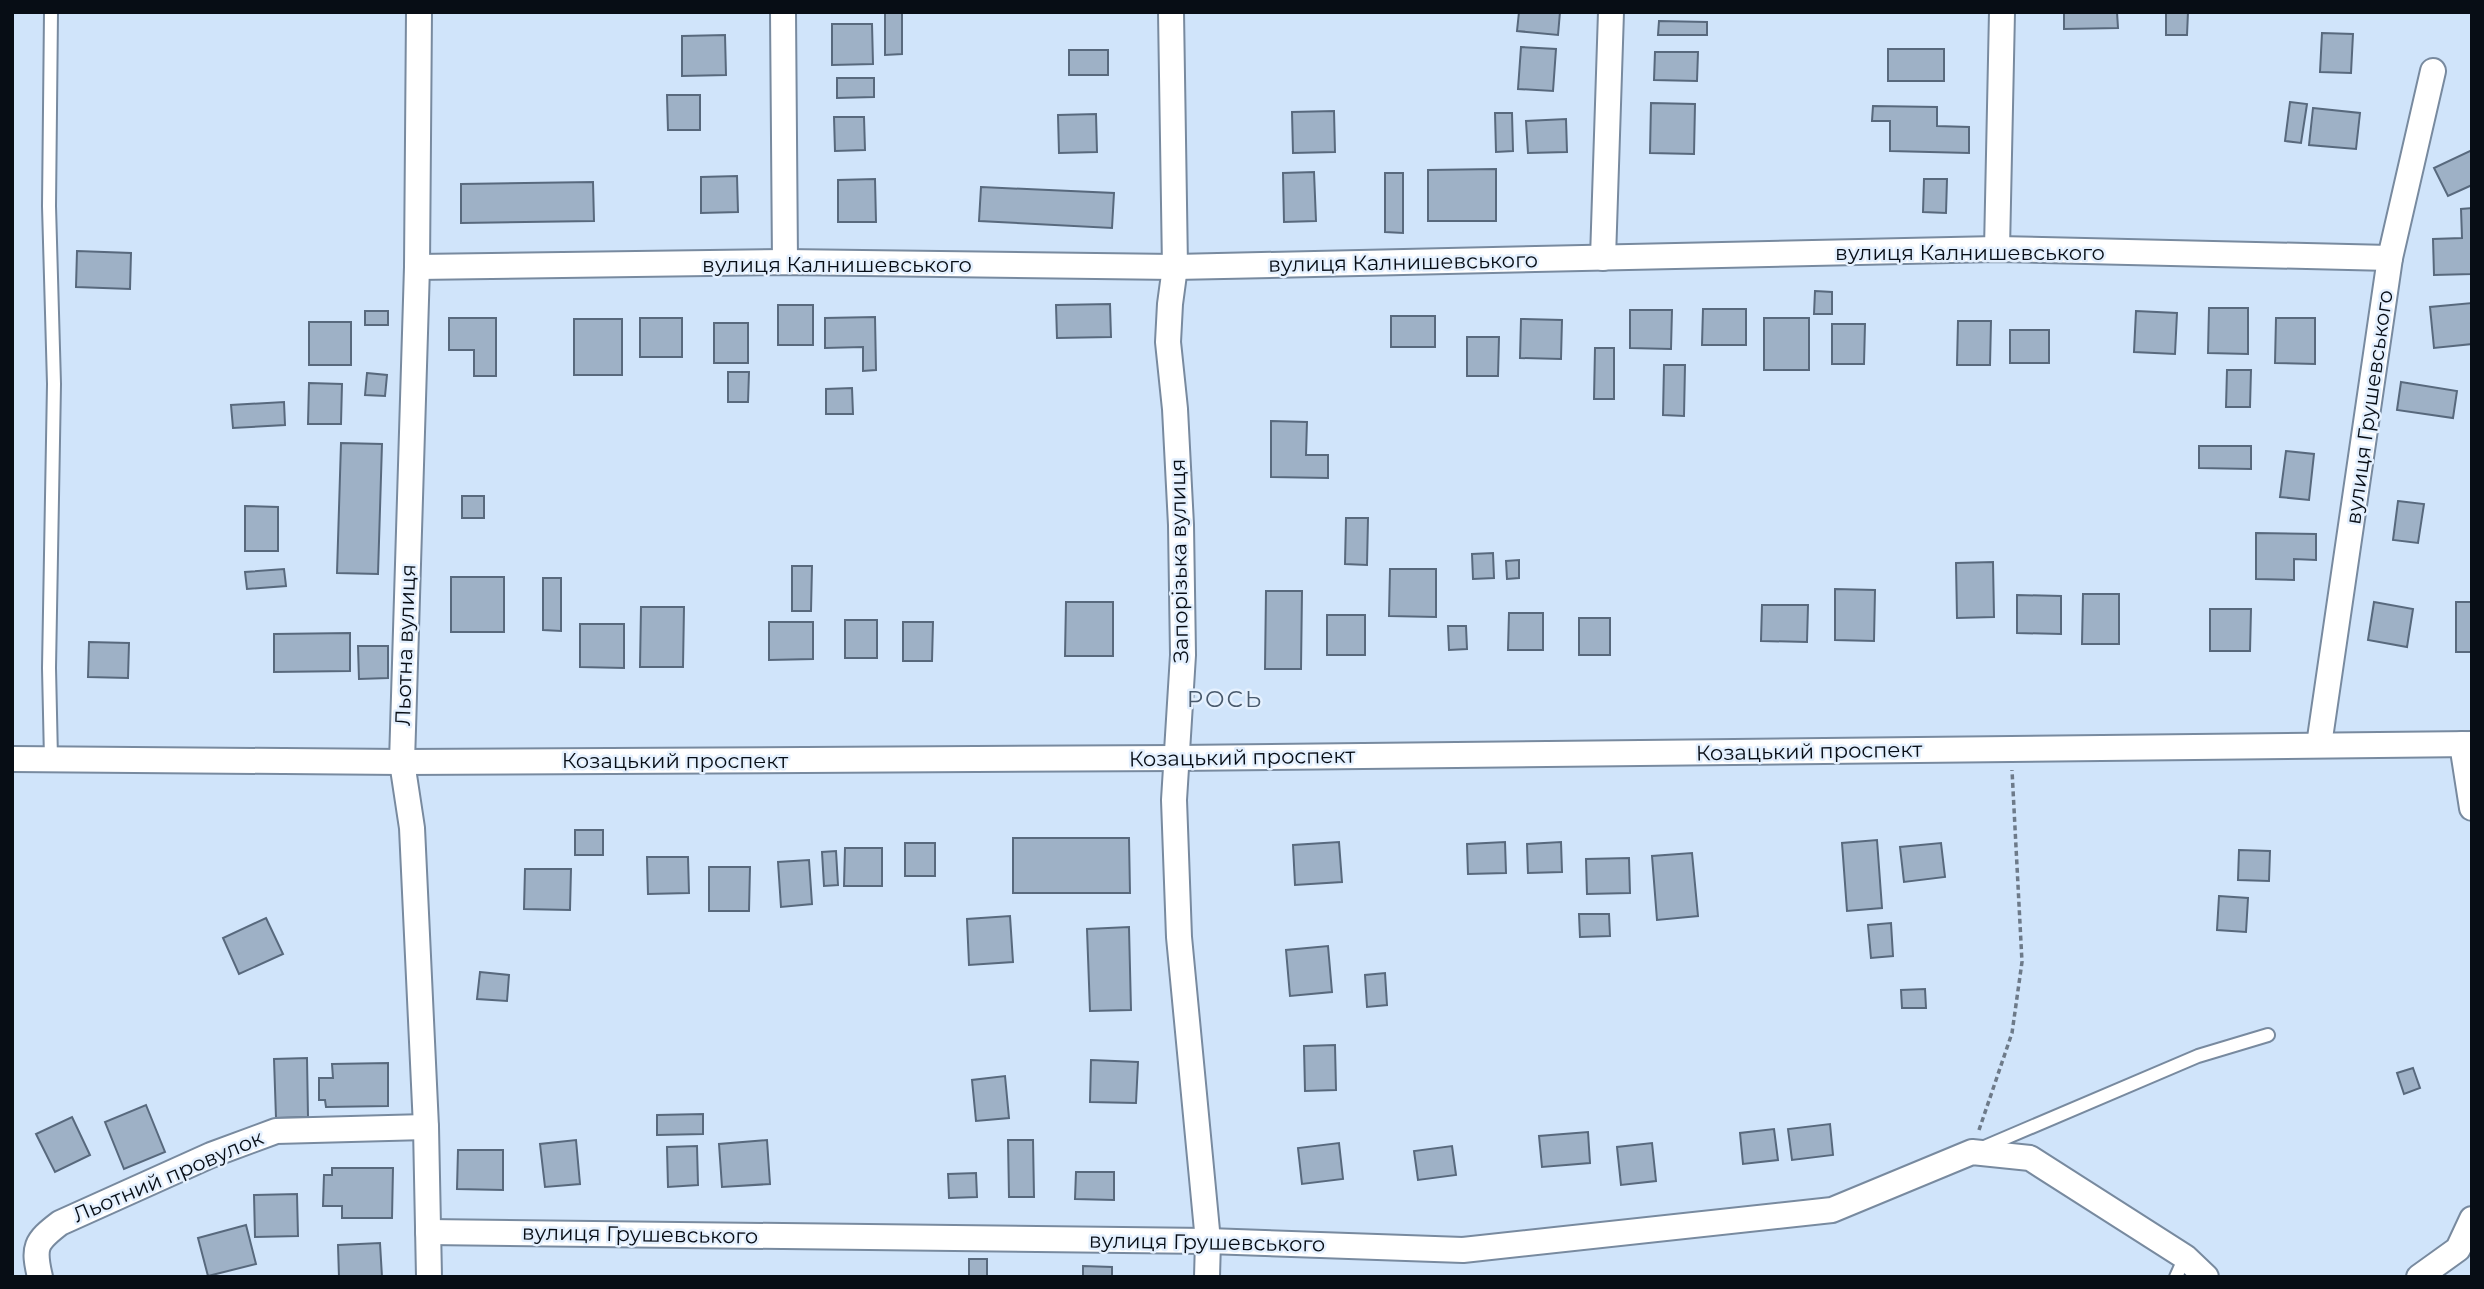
<svg xmlns="http://www.w3.org/2000/svg" width="2484" height="1289" viewBox="0 0 2484 1289" font-family="Montserrat,sans-serif">
<style>
.building{fill:#9eb1c6;stroke:#58697d;stroke-width:2}
.lines{fill:none;stroke-linecap:round;stroke-linejoin:round}
.service-casing{stroke:#788a9f;stroke-width:16}
.minor-casing{stroke:#788a9f;stroke-width:28}
.path{stroke:#6d7a89;stroke-width:3.5;stroke-dasharray:5 3.5;stroke-linecap:butt}
.service{stroke:#fff;stroke-width:12}
.minor{stroke:#fff;stroke-width:24}
.labels{text-anchor:middle;dominant-baseline:central;stroke-width:5;stroke-linejoin:round;paint-order:stroke}
.street-label{font-size:21px;fill:#070d15;stroke:#e4f0fe}
.neighbourhood-label{font-size:23px;letter-spacing:2px;fill:#48596c;stroke:#e4f0fe}
</style>
<rect width="100%" height="100%" fill="#d0e4fa"/>
<g class="building">
<path d="M885,12H902V54L885,55Z"/>
<path d="M1519,12H1560L1558,35L1517,31Z"/>
<path d="M2064,12H2117L2118,28L2064,29Z"/>
<path d="M2166,12H2188L2187,35H2166Z"/>
<path d="M1659,21L1707,22V35H1658Z"/>
<path d="M832,24H872L873,64L832,65Z"/>
<path d="M2322,33L2353,34L2351,73L2320,72Z"/>
<path d="M725,35L726,75L682,76V36Z"/>
<path d="M1521,47L1556,49L1553,91L1518,89Z"/>
<rect x="1888" y="49" width="56" height="32"/>
<rect x="1069" y="50" width="39" height="25"/>
<path d="M1655,52H1698L1697,81L1654,80Z"/>
<path d="M837,78H874V97L837,98Z"/>
<path d="M667,95H700V130H668Z"/>
<path d="M2290,102L2307,104L2301,143L2285,141Z"/>
<path d="M1651,103L1695,104L1694,154L1650,153Z"/>
<path d="M1873,106L1937,107V126L1969,127V153L1890,151V121H1872Z"/>
<path d="M2313,108L2360,113L2356,149L2309,145Z"/>
<path d="M1334,111L1335,152L1293,153L1292,112Z"/>
<path d="M1495,113H1512L1513,151L1496,152Z"/>
<path d="M1096,114L1097,152L1059,153L1058,115Z"/>
<path d="M834,117H864L865,150L835,151Z"/>
<path d="M1566,119L1567,152L1528,153L1526,121Z"/>
<path d="M2472,150V185L2448,196L2434,168Z"/>
<path d="M1496,169V221H1428V170Z"/>
<path d="M1314,172L1316,221L1284,222L1283,173Z"/>
<path d="M1385,173H1403V233L1385,232Z"/>
<path d="M737,176L738,212L701,213V177Z"/>
<path d="M875,179L876,222H838V180Z"/>
<path d="M1924,179H1947L1946,213L1923,212Z"/>
<path d="M593,182L594,221L461,223V184Z"/>
<path d="M981,187L1114,193L1112,228L979,221Z"/>
<path d="M2472,208V274L2434,275L2433,239L2462,238L2461,209Z"/>
<path d="M77,251L131,253L130,289L76,287Z"/>
<path d="M1815,291L1832,292V314H1814Z"/>
<path d="M2472,303V344L2434,348L2430,307Z"/>
<path d="M1110,304L1111,337L1057,338L1056,305Z"/>
<rect x="778" y="305" width="35" height="40"/>
<path d="M2209,308H2248V354L2208,353Z"/>
<path d="M1703,309H1746V345H1702Z"/>
<path d="M1630,310H1672L1671,349L1630,348Z"/>
<rect x="365" y="311" width="23" height="14"/>
<path d="M2136,311L2177,313L2175,354L2134,352Z"/>
<rect x="1391" y="316" width="44" height="31"/>
<path d="M875,317L876,370L863,371V347L825,348V318Z"/>
<path d="M449,318H496V376H474V350H449Z"/>
<rect x="640" y="318" width="42" height="39"/>
<rect x="1764" y="318" width="45" height="52"/>
<path d="M2276,318H2315V364L2275,363Z"/>
<rect x="574" y="319" width="48" height="56"/>
<path d="M1521,319L1562,320L1561,359L1520,358Z"/>
<path d="M1958,321H1991L1990,365H1957Z"/>
<rect x="309" y="322" width="42" height="43"/>
<rect x="714" y="323" width="34" height="40"/>
<path d="M1832,324H1865L1864,364H1832Z"/>
<rect x="2010" y="330" width="39" height="33"/>
<path d="M1467,337H1499L1498,376H1467Z"/>
<path d="M1595,348H1614V399H1594Z"/>
<path d="M1664,365H1685L1684,416L1663,415Z"/>
<path d="M2227,370H2251L2250,407H2226Z"/>
<path d="M728,372H749L748,402H728Z"/>
<path d="M367,373L387,375L385,396L365,395Z"/>
<path d="M2401,382L2457,391L2453,418L2397,410Z"/>
<path d="M309,383L342,384L341,424H308Z"/>
<path d="M852,388L853,414H826V389Z"/>
<path d="M284,402L285,425L233,428L231,405Z"/>
<path d="M1271,421L1307,422L1306,455H1328V478L1271,477Z"/>
<path d="M341,443L382,444L378,574L337,573Z"/>
<path d="M2199,446H2251V469L2199,468Z"/>
<path d="M2286,451L2314,454L2309,500L2280,497Z"/>
<rect x="462" y="496" width="22" height="22"/>
<path d="M2398,501L2424,504L2418,543L2393,540Z"/>
<path d="M245,506L278,507V551H245Z"/>
<path d="M1346,518H1368L1367,565L1345,564Z"/>
<path d="M2256,533L2316,534V560L2294,559V580L2256,579Z"/>
<path d="M1493,553L1494,578L1473,579L1472,554Z"/>
<path d="M1519,560V578L1507,579L1506,561Z"/>
<path d="M1993,562L1994,617L1957,618L1956,563Z"/>
<path d="M792,566H812L811,611H792Z"/>
<path d="M284,569L286,586L247,589L245,572Z"/>
<path d="M1390,569H1436V617L1389,616Z"/>
<rect x="451" y="577" width="53" height="55"/>
<path d="M543,578H561V631L543,630Z"/>
<path d="M1835,589L1875,590L1874,641L1835,640Z"/>
<path d="M1266,591H1302L1301,669H1265Z"/>
<path d="M2083,594H2119V644H2082Z"/>
<path d="M2017,595L2061,596V634L2017,633Z"/>
<path d="M1066,602H1113V656H1065Z"/>
<path d="M2374,602L2413,609L2407,647L2368,640Z"/>
<rect x="2456" y="602" width="16" height="50"/>
<path d="M1762,605H1808L1807,642L1761,641Z"/>
<path d="M641,607H684L683,667H640Z"/>
<path d="M2210,609H2251L2250,651H2210Z"/>
<path d="M1509,613H1543V650H1508Z"/>
<rect x="1327" y="615" width="38" height="40"/>
<rect x="1579" y="618" width="31" height="37"/>
<rect x="845" y="620" width="32" height="38"/>
<path d="M769,622H813V659L769,660Z"/>
<path d="M903,622H933L932,661H903Z"/>
<path d="M580,624H624V668L580,667Z"/>
<path d="M1448,626H1466L1467,649L1449,650Z"/>
<path d="M350,633V671L274,672V634Z"/>
<path d="M89,642L129,643L128,678L88,677Z"/>
<path d="M358,646H388V678L359,679Z"/>
<rect x="575" y="830" width="28" height="25"/>
<path d="M1013,838H1129L1130,893H1013Z"/>
<path d="M1877,840L1882,908L1847,911L1842,843Z"/>
<path d="M1339,842L1342,882L1295,885L1293,845Z"/>
<path d="M1505,842L1506,873L1468,874L1467,844Z"/>
<path d="M1561,842L1562,872L1528,873L1527,844Z"/>
<rect x="905" y="843" width="30" height="33"/>
<path d="M1941,843L1945,877L1904,882L1900,847Z"/>
<path d="M845,848H882V886H844Z"/>
<path d="M2239,850L2270,851L2269,881L2238,880Z"/>
<path d="M836,851L838,885L824,886L822,852Z"/>
<path d="M1692,853L1698,916L1657,920L1652,856Z"/>
<path d="M647,857H688L689,893L648,894Z"/>
<path d="M1629,858L1630,893L1587,894L1586,859Z"/>
<path d="M809,860L812,904L781,907L778,862Z"/>
<path d="M709,867H750L749,911H709Z"/>
<path d="M525,869H571L570,910L524,909Z"/>
<path d="M2219,896L2248,898L2246,932L2217,930Z"/>
<path d="M1579,914H1609L1610,936L1580,937Z"/>
<path d="M1010,916L1013,962L969,965L967,919Z"/>
<path d="M266,918L283,954L239,974L223,938Z"/>
<path d="M1891,923L1893,956L1871,958L1868,925Z"/>
<path d="M1129,927L1131,1010L1090,1011L1087,929Z"/>
<path d="M1328,946L1332,992L1290,996L1286,950Z"/>
<path d="M480,972L509,975L507,1001L477,999Z"/>
<path d="M1385,973L1387,1005L1367,1007L1365,975Z"/>
<path d="M1925,989L1926,1008H1902L1901,990Z"/>
<path d="M1335,1045L1336,1090L1305,1091L1304,1046Z"/>
<path d="M307,1058L308,1117L276,1118L274,1059Z"/>
<path d="M1091,1060L1138,1062L1136,1103L1090,1102Z"/>
<path d="M388,1063V1106L326,1107L325,1100H319V1078H333L332,1064Z"/>
<path d="M2413,1068L2420,1088L2404,1094L2397,1073Z"/>
<path d="M1005,1076L1009,1118L976,1121L972,1080Z"/>
<path d="M146,1105L165,1152L124,1169L105,1122Z"/>
<path d="M703,1114V1134L657,1135V1115Z"/>
<path d="M72,1117L90,1155L55,1172L36,1134Z"/>
<path d="M1830,1124L1833,1155L1792,1160L1788,1129Z"/>
<path d="M1774,1129L1778,1160L1743,1164L1740,1133Z"/>
<path d="M1588,1132L1590,1163L1542,1167L1539,1136Z"/>
<path d="M576,1140L580,1184L545,1187L540,1144Z"/>
<path d="M767,1140L770,1184L722,1187L719,1144Z"/>
<path d="M1008,1140H1033L1034,1197H1009Z"/>
<path d="M1339,1143L1343,1179L1302,1184L1298,1148Z"/>
<path d="M1652,1143L1656,1181L1621,1185L1617,1147Z"/>
<path d="M697,1146L698,1185L668,1187L667,1147Z"/>
<path d="M1452,1146L1456,1175L1418,1180L1414,1151Z"/>
<path d="M458,1150H503V1190L457,1189Z"/>
<path d="M332,1168H393L392,1218H342V1206H323L324,1175H332Z"/>
<path d="M1076,1172H1114V1200L1075,1199Z"/>
<path d="M976,1173L977,1197L949,1198L948,1174Z"/>
<path d="M297,1194L298,1236L255,1237L254,1195Z"/>
<path d="M246,1225L256,1264L208,1276L198,1238Z"/>
<path d="M380,1243L382,1277H339L338,1245Z"/>
<rect x="969" y="1259" width="18" height="18"/>
<path d="M1083,1266L1112,1267V1277H1083Z"/>
</g>
<g class="lines">
<g class="service-casing">
<g id="service">
<path d="M51,12L49,206L54,384L49,668L51,759"/>
<path d="M1982,1148L2198,1056L2268,1035"/>
<path d="M2176,1277L2185,1257"/>
</g>
</g>
<g class="minor-casing">
<g id="minor">
<path d="M419,12L417,267L402,762L412,828L426,1127L429,1277"/>
<path d="M783,12L785,262"/>
<path d="M1171,12L1175,267L1170,304L1168,342L1175,409L1181,525L1183,655L1174,800L1179,937L1208,1241L1207,1277"/>
<path d="M1997,249L2002,12"/>
<path d="M1603,258L1611,12"/>
<path d="M417,267L785,262L1175,267L1997,249L2390,258"/>
<path d="M2462,744L2472,808"/>
<path d="M2319,745L2390,258L2433,71"/>
<path d="M12,759L402,762L1177,758L2472,744"/>
<path d="M428,1232L1208,1241L1463,1250L1832,1210L1972,1152L2030,1158L2185,1257L2206,1277"/>
<path d="M40,1277C33,1247 35,1242 60,1223L211,1155L276,1131L426,1127"/>
<path d="M2419,1277L2458,1249L2472,1219"/>
</g>
</g>
<path class="path" d="M1979,1130L2012,1033L2022,962L2012,770"/>
<use href="#service" class="service"/>
<use href="#minor" class="minor"/>
</g>
<g class="labels">
<g class="street-label">
<text x="1970" y="252">вулиця Калнишевського</text>
<text transform="translate(1403 262) rotate(-1)">вулиця Калнишевського</text>
<text x="837" y="264">вулиця Калнишевського</text>
<text transform="translate(2369 407) rotate(-82)">вулиця Грушевського</text>
<text transform="translate(1179 561) rotate(-91)">Запорізька вулиця</text>
<text transform="translate(405 645) rotate(-88)">Льотна вулиця</text>
<text transform="translate(1809 751) rotate(-1)">Козацький проспект</text>
<text transform="translate(1242 757) rotate(-1)">Козацький проспект</text>
<text x="675" y="760">Козацький проспект</text>
<text transform="translate(168 1176) rotate(-23)">Льотний провулок</text>
<text transform="translate(640 1234) rotate(1)">вулиця Грушевського</text>
<text transform="translate(1207 1242) rotate(1)">вулиця Грушевського</text>
</g>
<g class="neighbourhood-label">
<text x="1225" y="699">РОСЬ</text>
</g>
</g>
<rect width="2484" height="1289" fill="none" stroke="#070d15" stroke-width="28"/>
</svg>
